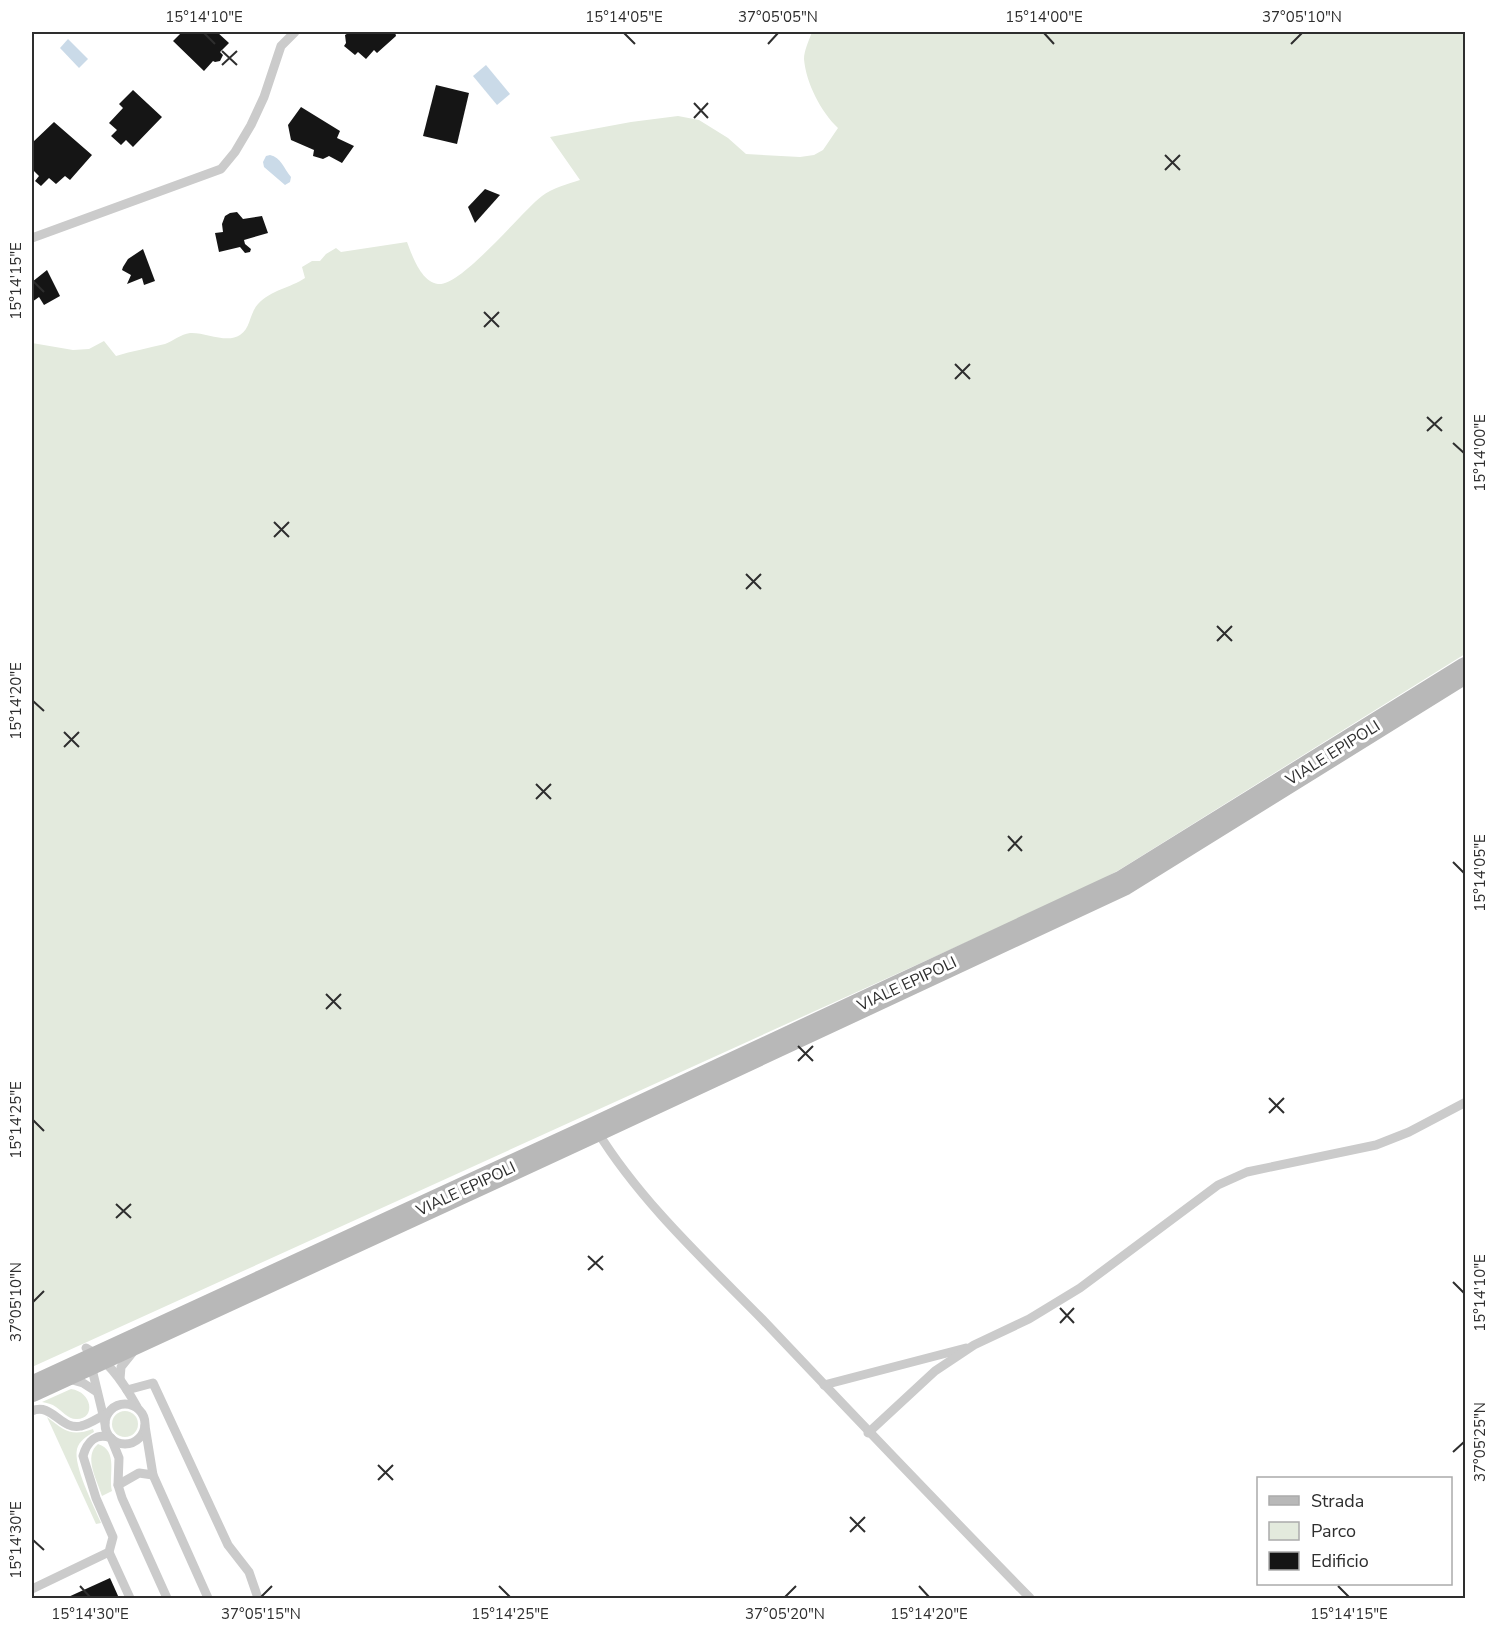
<svg xmlns="http://www.w3.org/2000/svg" width="1497" height="1630" viewBox="0 0 1497 1630" font-family="'Nunito Sans',sans-serif">
<style>
.green{fill:#e3eadd}
.water{fill:#cadae8}
.building{fill:#151515}
.lines{fill:none;stroke-linecap:round;stroke-linejoin:round}
.service{stroke:#cbcbcb;stroke-width:9}
.secondary{stroke:#b8b8b8;stroke-width:26}
.ticks{fill:none;stroke:#2e2e2e;stroke-width:2}
.labels{text-anchor:middle;dominant-baseline:central;stroke-width:6;stroke-linejoin:round;paint-order:stroke}
.street-label{font-size:16px;fill:#2e2e2e;stroke:#fff}
.neatline{fill:none;stroke:#2e2e2e;stroke-width:2}
.ticks-label{font-size:15px;text-anchor:middle;fill:#2e2e2e}
</style>
<rect width="100%" height="100%" fill="#fff"/>
<g class="green">
<path d="M812,32H1465V654L1119,870L1090,886L32,1367V343L73,350L89,349L104,341L116,356C132,351 149,348 165,344C173,341 181,334 190,333C205,332 227,344 240,335C251,328 249,314 258,304C271,290 290,288 305,278L302,267L312,261H320L326,254L336,248L341,252L407,242C412,255 421,282 438,284C461,287 521,212 542,196C552,188 568,184 580,180L550,137L631,122L678,116L699,120L728,138L746,154L800,157L814,155L823,150L838,128C821,112 806,83 804,59C804,51 809,40 812,32Z"/>
<path d="M71,1389C93,1392 96,1420 76,1419C68,1419 62,1411 56,1407C52,1404 47,1403 42,1402Z"/>
<circle cx="125" cy="1424" r="13"/>
<path d="M47,1417C65,1431 71,1437 93,1429L94,1432C87,1436 79,1441 77,1449C73,1466 94,1506 101,1523L96,1524Z"/>
<path d="M98,1444C119,1451 108,1475 112,1491L102,1496C97,1480 83,1456 98,1444Z"/>
</g>
<g class="water">
<path d="M68,39L88,59L79,68L60,48Z"/>
<path d="M486,65L510,94L497,105L473,76Z"/>
<path d="M270,155C281,157 284,169 291,177L290,182L285,185L264,167L263,162L266,156Z"/>
</g>
<g class="building">
<path d="M182,32H217L229,43L220,52L223,55L220,61L215,62L213,61L204,71L173,41Z"/>
<path d="M350,32H395L396,36L377,53L374,50L366,59L358,52L355,55L344,46L346,43L345,35Z"/>
<path d="M436,85L469,93L457,144L423,136Z"/>
<path d="M133,90L162,117L133,147L126,140L121,145L111,136L117,130L109,123L123,108L119,104Z"/>
<path d="M301,107L340,131L337,138L354,146L342,163L329,156L323,159L313,156L314,150L291,140L288,125Z"/>
<path d="M54,122L92,155L70,180L65,176L56,184L49,178L41,186L35,181L39,176L32,169V149L33,142Z"/>
<path d="M485,189L500,195L475,223L468,207Z"/>
<path d="M237,212L243,219L262,216L268,233L244,240L245,244L251,249L250,252L245,253L240,247L219,252L215,233L223,232L222,224L225,216L230,213Z"/>
<path d="M143,249L155,281L144,285L142,278L127,284L131,275L122,270L123,267L128,259Z"/>
<path d="M47,270L60,296L44,305L39,297L32,302L33,293L32,282Z"/>
<path d="M110,1578L119,1598H66Z"/>
</g>
<g class="lines">
<g class="service">
<path d="M32,238L221,169L235,152L251,125L264,97L281,46L295,32"/>
<path d="M597,1131C641,1202 704,1260 762,1319C851,1413 940,1506 1030,1598"/>
<path d="M86,1348C109,1360 125,1385 137,1407"/>
<path d="M91,1365L105,1423"/>
<path d="M69,1379L83,1383L97,1392"/>
<path d="M120,1379L121,1367L133,1352"/>
<path d="M824,1385L966,1348"/>
<path d="M127,1390L153,1383L228,1545L249,1572L258,1598"/>
<circle cx="125" cy="1424" r="20"/>
<path d="M32,1411C52,1402 61,1431 81,1426C90,1424 99,1417 108,1413"/>
<path d="M145,1426L153,1475L208,1598"/>
<path d="M868,1433L935,1371L974,1345L1029,1319L1080,1288L1218,1185L1247,1172L1376,1145L1409,1132L1466,1102"/>
<path d="M118,1485L139,1473L153,1475"/>
<path d="M109,1552L130,1598"/>
<path d="M32,1589L109,1552L113,1537L96,1498L83,1456C87,1442 96,1432 111,1438L119,1458L118,1485L122,1498L167,1598"/>
</g>
<path class="secondary" d="M32,1389L596,1129L1123,883L1466,670"/>
</g>
<path class="ticks" d="M204,33L215,44M624,33L635,44M1044,33L1054,44M768,44L778,33M1291,44L1302,33M222,51L237,65M222,65L237,51M694,103L708,118M694,118L708,103M1165,155L1180,170M1165,170L1180,155M33,281L44,292M484,312L499,327M484,327L499,312M955,364L970,379M955,379L970,364M1427,417L1442,431M1427,431L1442,417M1453,443L1464,453M274,522L289,537M274,537L289,522M746,574L761,589M746,589L761,574M1217,626L1232,641M1217,641L1232,626M33,701L44,711M64,732L79,747M64,747L79,732M536,784L551,799M536,799L551,784M1008,836L1022,851M1008,851L1022,836M1453,862L1464,873M326,994L341,1009M326,1009L341,994M798,1046L813,1061M798,1061L813,1046M1269,1098L1284,1113M1269,1113L1284,1098M33,1120L44,1131M116,1204L131,1218M116,1218L131,1204M588,1256L603,1270M588,1270L603,1256M1453,1282L1464,1293M33,1302L44,1291M1060,1308L1074,1323M1060,1323L1074,1308M1453,1452L1464,1442M378,1465L393,1480M378,1480L393,1465M850,1517L865,1532M850,1532L865,1517M33,1540L44,1550M80,1586L90,1597M499,1586L510,1597M919,1586L929,1597M1338,1586L1349,1597M261,1597L272,1586M785,1597L796,1586"/>
<g class="labels">
<g class="street-label">
<text transform="translate(1333 753) rotate(-32)">VIALE EPIPOLI</text>
<text transform="translate(907 984) rotate(-25)">VIALE EPIPOLI</text>
<text transform="translate(466 1189) rotate(-25)">VIALE EPIPOLI</text>
</g>
</g>
<rect width="1497" height="1630" fill="none" stroke="#ffffff" stroke-width="66"/>
<rect x="1257" y="1477" width="195" height="108" fill="#ffffff" stroke="#ababab" stroke-width="1.5"/>
<rect x="1269" y="1496" width="30" height="9" fill="#b8b8b8" stroke="#ababab" stroke-width="1.5"/>
<text x="1311" y="1507" font-size="18" fill="#2e2e2e">Strada</text>
<rect x="1269" y="1522" width="30" height="18" fill="#e3eadd" stroke="#ababab" stroke-width="1.5"/>
<text x="1311" y="1537" font-size="18" fill="#2e2e2e">Parco</text>
<rect x="1269" y="1552" width="30" height="18" fill="#151515" stroke="#ababab" stroke-width="1.5"/>
<text x="1311" y="1567" font-size="18" fill="#2e2e2e">Edificio</text>
<rect x="33" y="33" width="1431" height="1564" class="neatline"/>
<g class="ticks-label">
<text x="204" y="22">15°14'10"E</text>
<text x="624" y="22">15°14'05"E</text>
<text x="778" y="22">37°05'05"N</text>
<text x="1044" y="22">15°14'00"E</text>
<text x="1302" y="22">37°05'10"N</text>
<text transform="translate(16 281) rotate(-90)" y="5">15°14'15"E</text>
<text transform="translate(1480 453) rotate(-90)" y="5">15°14'00"E</text>
<text transform="translate(16 701) rotate(-90)" y="5">15°14'20"E</text>
<text transform="translate(1480 873) rotate(-90)" y="5">15°14'05"E</text>
<text transform="translate(16 1120) rotate(-90)" y="5">15°14'25"E</text>
<text transform="translate(1480 1293) rotate(-90)" y="5">15°14'10"E</text>
<text transform="translate(16 1302) rotate(-90)" y="5">37°05'10"N</text>
<text transform="translate(1480 1442) rotate(-90)" y="5">37°05'25"N</text>
<text transform="translate(16 1540) rotate(-90)" y="5">15°14'30"E</text>
<text x="90" y="1619">15°14'30"E</text>
<text x="261" y="1619">37°05'15"N</text>
<text x="510" y="1619">15°14'25"E</text>
<text x="785" y="1619">37°05'20"N</text>
<text x="929" y="1619">15°14'20"E</text>
<text x="1349" y="1619">15°14'15"E</text>
</g>
</svg>
